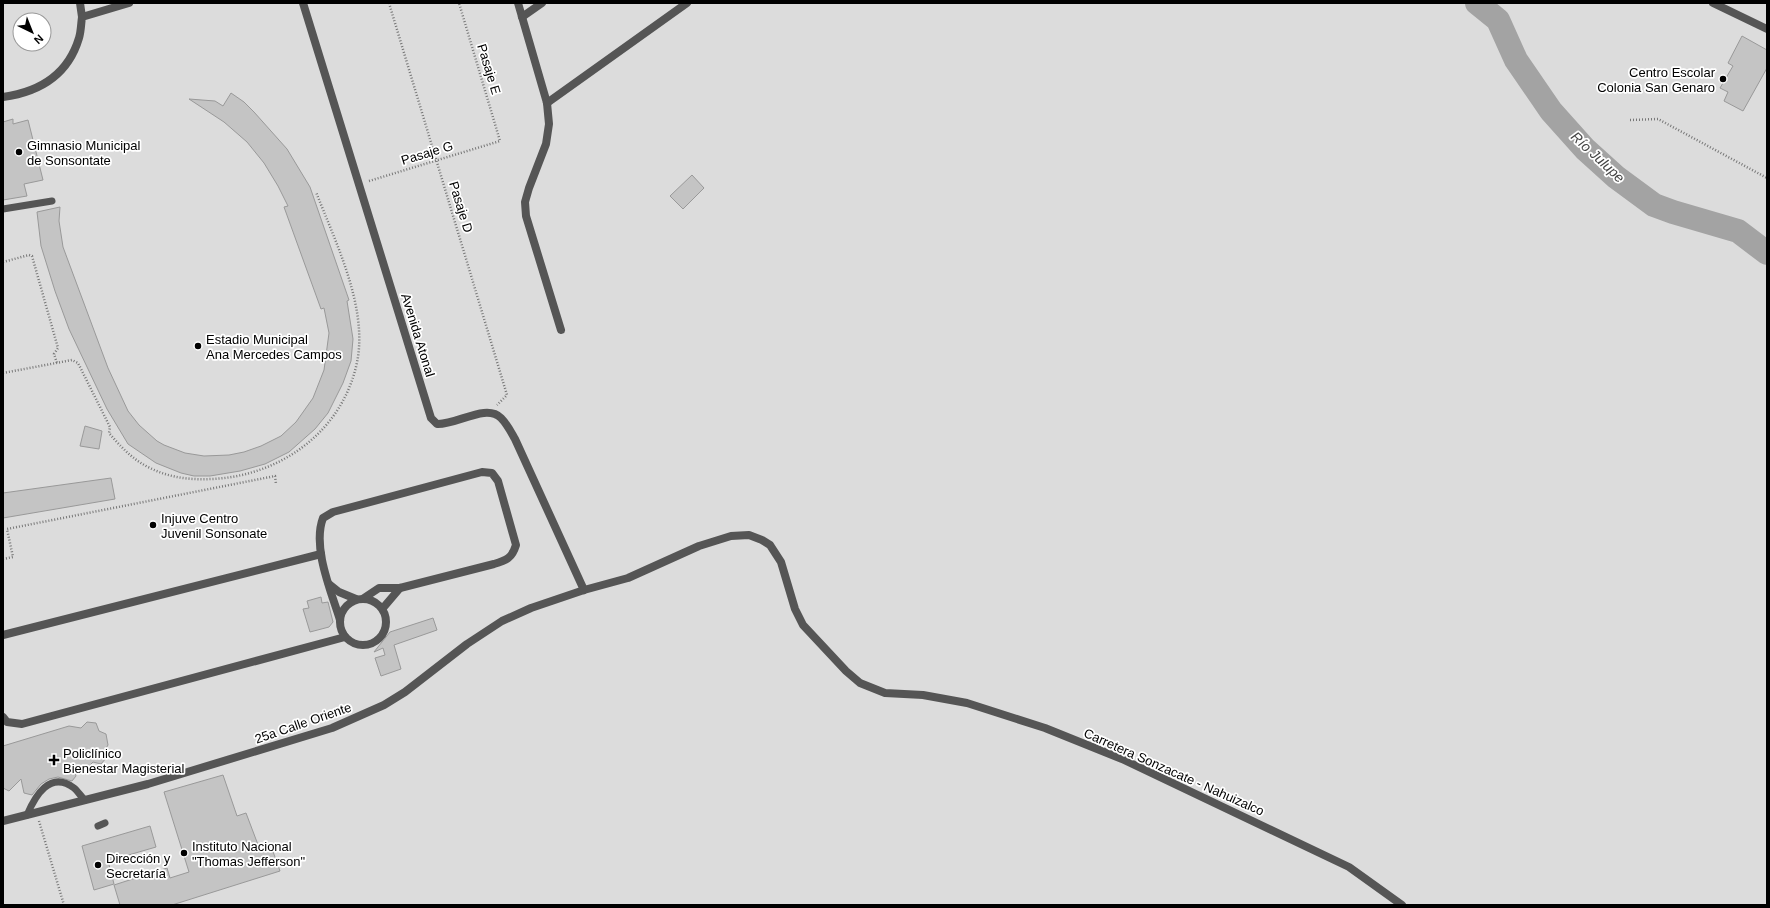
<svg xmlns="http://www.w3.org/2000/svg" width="1770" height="908" viewBox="0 0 1770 908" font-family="Arial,sans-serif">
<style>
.green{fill:#dcdcdc;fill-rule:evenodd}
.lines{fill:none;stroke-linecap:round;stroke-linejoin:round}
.river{stroke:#a3a3a3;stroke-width:24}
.building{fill:#c4c4c4;stroke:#999}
.path{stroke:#777;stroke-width:2.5;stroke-dasharray:1 2;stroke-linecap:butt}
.service{stroke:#555;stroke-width:7}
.minor{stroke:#555;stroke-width:8}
.tertiary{stroke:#555;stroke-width:8}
.poi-dot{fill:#000;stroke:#fff;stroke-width:1.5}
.labels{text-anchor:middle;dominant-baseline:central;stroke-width:3.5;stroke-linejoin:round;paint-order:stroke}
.street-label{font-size:13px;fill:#000;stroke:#fff}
.poi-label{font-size:13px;fill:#000;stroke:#fff;text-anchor:start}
.water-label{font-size:14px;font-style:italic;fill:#444;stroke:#fff}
</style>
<rect width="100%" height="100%" fill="#fff"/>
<path class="green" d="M3,3H1767V905H3ZM20,20H44V44H20Z"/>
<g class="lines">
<path class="river" d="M1477,3L1498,20L1516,60L1551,111L1585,149L1616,177L1654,205L1673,212L1738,231L1767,253"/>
</g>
<g class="building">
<path d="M1742,36L1767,50V68L1743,111L1724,101L1728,92L1720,88L1733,66L1728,63Z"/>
<path d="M231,93L244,102L254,112L287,149L310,187L349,300L347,301L353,339L351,361L343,383L328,413L315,429L289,452L265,464L240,471L210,476H194L181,473L156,463L128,444L107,409L69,329L55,291L41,246L37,212L60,207L59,221L63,247L108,368L128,411L139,425L157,441L164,445L185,453L204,456L229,455L244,452L261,446L281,436L296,422L313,398L324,370L329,333L324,308L321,309L284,207L288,206L278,186L264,163L247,142L224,122L189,99L215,101L223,106Z"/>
<path d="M13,119V124L28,120L43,180L24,184L27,196L3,200V122Z"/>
<path d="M692,175L704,188L683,209L670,196Z"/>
<path d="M85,426L102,431L99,449L80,446Z"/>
<path d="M111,478L115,499L3,518V493Z"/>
<path d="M321,597L322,603L328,602L333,622L329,627L310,632L303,609L309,608L307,601Z"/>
<path d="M433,618L437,630L394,645L401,669L381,676L375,658L385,655L383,648L374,652L390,632Z"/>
<path d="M87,722L96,723L99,731L106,734L108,745L105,750L107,757L101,764L93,762L87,768L73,765L76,776L72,781L58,777L49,779L41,784L32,795L24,793L21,779L9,791L3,788V746L69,726L81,728Z"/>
<path d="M223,775L237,816L246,813L260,850L271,846L280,871L172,905H120L114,885L167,868L170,878L189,872L164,792Z"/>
<path d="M150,826L156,847L108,861L114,884L94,890L82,846Z"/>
</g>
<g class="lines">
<g class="path">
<path d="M389,3L507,395L497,405"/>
<path d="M1630,120L1658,119L1767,178"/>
<path d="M369,181L500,141L459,3"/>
<path d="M3,262L29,255L32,256L58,348L54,354L57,363"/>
<path d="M3,373L72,360L78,363L110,427L109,433C121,447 133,460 150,468C170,478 191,480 212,479C282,476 346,429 358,357C366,303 335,241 316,192"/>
<path d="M3,559L13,557L7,529L275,476L276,484"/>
<path d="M39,821L64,905"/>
</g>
<g class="service">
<path d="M3,209L52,201"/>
<path d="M27,815C35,796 50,770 74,788C78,791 81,797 85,800"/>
<path d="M98,826L105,823"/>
</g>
<g class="minor">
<path d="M80,3L82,17"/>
<path d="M303,3L431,418L437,424C457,425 486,403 501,418C507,424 511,432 515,439L584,590"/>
<path d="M518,3L547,103L549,124L546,144L529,188L525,202L526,216L561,330"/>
<path d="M1713,3L1767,29"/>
<path d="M522,17L542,3"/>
<path d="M3,97C39,92 68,75 79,38C81,32 81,24 82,17L129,3"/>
<path d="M547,103L687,3"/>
<path d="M329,584L339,592L356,599"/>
<circle cx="363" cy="622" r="23"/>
<path d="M383,608L400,588"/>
<path d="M340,620C331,591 312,547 323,518L333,512L482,472L492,473L498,481L516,545C512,558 507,560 494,564L400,588H379L364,598"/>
<path d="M3,635L321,554"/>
<path d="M3,717L7,722L22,724L345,637"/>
</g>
<path class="tertiary" d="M3,821L148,784L332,728L384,705L405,692L467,644L502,621L531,608L584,590L628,578L699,546L731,536L749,535L762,540L770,545L781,562L795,609L803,625L846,671L860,683L885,693L923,695L967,703L1045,728L1122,759L1349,867L1402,905"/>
</g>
<g class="poi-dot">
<circle cx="1723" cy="79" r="4"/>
<circle cx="19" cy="152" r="4"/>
<circle cx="198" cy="346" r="4"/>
<circle cx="153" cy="525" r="4"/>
<path d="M52 754h4v4h4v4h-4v4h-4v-4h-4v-4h4z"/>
<circle cx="184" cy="853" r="4"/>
<circle cx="98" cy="865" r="4"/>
</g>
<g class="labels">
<g class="street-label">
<text transform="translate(489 69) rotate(73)">Pasaje E</text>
<text transform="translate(427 153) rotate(-17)">Pasaje G</text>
<text transform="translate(461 207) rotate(73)">Pasaje D</text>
<text transform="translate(418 335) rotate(73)">Avenida Atonal</text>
<text transform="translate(303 723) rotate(-19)">25a Calle Oriente</text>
<text transform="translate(1174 772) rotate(24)">Carretera Sonzacate - Nahuizalco</text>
</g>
<g class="poi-label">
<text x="1715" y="72" text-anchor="end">Centro Escolar<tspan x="1715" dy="15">Colonia San Genaro</tspan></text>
<text x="27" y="145">Gimnasio Municipal<tspan x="27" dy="15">de Sonsontate</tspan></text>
<text x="206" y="339">Estadio Municipal<tspan x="206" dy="15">Ana Mercedes Campos</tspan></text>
<text x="161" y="518">Injuve Centro<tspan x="161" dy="15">Juvenil Sonsonate</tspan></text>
<text x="63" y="753">Policlínico<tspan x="63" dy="15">Bienestar Magisterial</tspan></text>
<text x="192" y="846">Instituto Nacional<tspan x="192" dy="15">"Thomas Jefferson"</tspan></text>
<text x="106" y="858">Dirección y<tspan x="106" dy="15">Secretaría</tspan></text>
</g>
<g class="water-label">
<text transform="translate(1598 157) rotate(43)">Río Julupe</text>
</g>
</g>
<rect width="1770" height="908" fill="none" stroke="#000000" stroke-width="8"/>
<g transform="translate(32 32) rotate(137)"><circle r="19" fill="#ffffff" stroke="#999999"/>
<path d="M0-3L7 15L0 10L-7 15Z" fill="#000000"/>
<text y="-6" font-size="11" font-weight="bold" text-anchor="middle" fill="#000000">N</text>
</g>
</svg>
